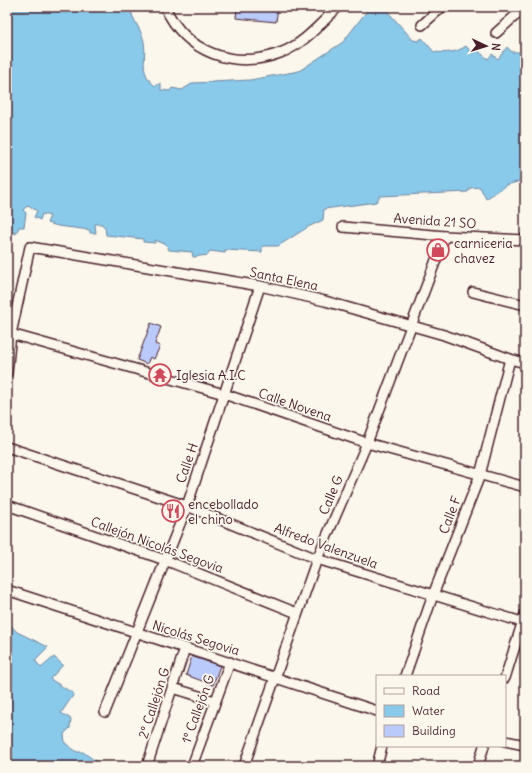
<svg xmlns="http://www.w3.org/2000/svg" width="532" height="773" viewBox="0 0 532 773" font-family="Delius,sans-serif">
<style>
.green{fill:#cbd98d;stroke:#8a7c5c}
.water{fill:#89c9ea;stroke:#70859e}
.building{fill:#bacbfb;stroke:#4a1f2b}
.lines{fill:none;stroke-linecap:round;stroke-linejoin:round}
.street-casing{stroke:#4a1f2b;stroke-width:12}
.street{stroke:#fbf7ec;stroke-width:9}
.labels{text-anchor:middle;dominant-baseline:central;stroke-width:3.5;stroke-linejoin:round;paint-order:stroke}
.street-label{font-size:13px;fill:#4a1f2b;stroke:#fbf7ec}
.poi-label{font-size:13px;fill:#4a1f2b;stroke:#fbf7ec;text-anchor:start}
</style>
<rect width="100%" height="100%" fill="#fbf7ec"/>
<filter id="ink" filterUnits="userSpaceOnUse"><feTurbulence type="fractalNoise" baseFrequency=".025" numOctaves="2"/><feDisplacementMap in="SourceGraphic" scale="8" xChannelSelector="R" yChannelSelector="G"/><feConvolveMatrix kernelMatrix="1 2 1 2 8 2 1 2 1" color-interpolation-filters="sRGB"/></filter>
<g filter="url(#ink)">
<path class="green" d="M7,728L23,766H7Z"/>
<g class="water">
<path d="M7,7H130C132,20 142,30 144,42C147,60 138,71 155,86L161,83V90L170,91L172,88L182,90L193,83L250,80L299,71L343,42L370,7H391L388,12L413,40L418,41L422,38L434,52C446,53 456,53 466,46L472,53L477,50L488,59L492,54L498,59L507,47L512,52H525V180L506,185L486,199L480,187L470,188L468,192L380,196L376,202L324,209L323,220L308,227L278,246H262V252L225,250V253L210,251L208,255L193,257L192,252L169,250L167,245L155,240V243L143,242V239L106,235L105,228L102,224H95L96,233H90V230L58,226L47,223L50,216L42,214L40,220L34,217L37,211L28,205L23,210L26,213L24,227H19L16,234L7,228Z"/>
<path d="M7,621L17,632L48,647L35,660L41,668L54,657L63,665L50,679L74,694L61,713L71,719L70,728L64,734L65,743L77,752H83L94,760L111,766H14L7,741Z"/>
</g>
<g class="building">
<path d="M237,7H278L276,22L236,18Z"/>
<path d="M151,323L161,327L155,344L160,346L154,359L150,357L147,364L137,360Z"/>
<path d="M192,656L220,666L213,685L186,675Z"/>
</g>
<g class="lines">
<g class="street-casing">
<g id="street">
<path d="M165,7C186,53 234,70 280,53C303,45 321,23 338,7"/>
<path d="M422,25L442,7"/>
<path d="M496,33L525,7"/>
<path d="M343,227L445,236L525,240"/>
<path d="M473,292L525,305"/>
<path d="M11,334L224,394L367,443L525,487"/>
<path d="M7,373L11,334L30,247L260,286L325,301L444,335L510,359L525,363"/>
<path d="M7,447L187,506L317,559L525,623"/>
<path d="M7,505L165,560L297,613"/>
<path d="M7,590L377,711"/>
<path d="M405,676L433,595L480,475L510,359"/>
<path d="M505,678L525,614"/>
<path d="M173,688L215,701"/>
<path d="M105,712L187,506L260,286"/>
<path d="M505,741L525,745"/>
<path d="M147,766L185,648"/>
<path d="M192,766L230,662"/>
<path d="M244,766L317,559L367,443L445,236"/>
<path d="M377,766L382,746"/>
<path d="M478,766L484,746"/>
</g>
</g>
<use href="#street" class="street"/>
</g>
</g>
<defs>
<g id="shop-ring" transform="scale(1.15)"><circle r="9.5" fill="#fbf7ec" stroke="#d1495b" stroke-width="1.5"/><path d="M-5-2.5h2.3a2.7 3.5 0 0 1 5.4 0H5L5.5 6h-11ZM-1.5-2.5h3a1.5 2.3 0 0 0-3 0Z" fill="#d1495b"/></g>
<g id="temple-ring" transform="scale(1.15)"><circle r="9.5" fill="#fbf7ec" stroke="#d1495b" stroke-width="1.5"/><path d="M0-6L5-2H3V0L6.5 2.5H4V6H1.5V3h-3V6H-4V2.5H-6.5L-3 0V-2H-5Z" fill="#d1495b"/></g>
<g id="restaurant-ring" transform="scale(1.15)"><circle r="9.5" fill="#fbf7ec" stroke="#d1495b" stroke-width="1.5"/><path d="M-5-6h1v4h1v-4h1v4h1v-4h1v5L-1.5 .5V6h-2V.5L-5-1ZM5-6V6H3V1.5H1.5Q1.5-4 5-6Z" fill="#d1495b"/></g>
</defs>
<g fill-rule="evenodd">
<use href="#shop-ring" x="438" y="250"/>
<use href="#temple-ring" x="160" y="375"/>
<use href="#restaurant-ring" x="173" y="511"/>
</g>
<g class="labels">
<g class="street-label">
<text transform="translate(435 221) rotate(4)">Avenida 21 SO</text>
<text transform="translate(284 279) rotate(12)">Santa Elena</text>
<text transform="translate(295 405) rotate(19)">Calle Novena</text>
<text transform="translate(187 463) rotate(-71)">Calle H</text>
<text transform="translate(331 495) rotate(-67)">Calle G</text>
<text transform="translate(450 515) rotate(-69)">Calle F</text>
<text transform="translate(157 545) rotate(20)">Callejón Nicolás Segovia</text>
<text transform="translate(326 546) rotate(20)">Alfredo Valenzuela</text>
<text transform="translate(196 638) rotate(17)">Nicolás Segovia</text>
<text transform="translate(154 703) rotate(-72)">2º Callejón G</text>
<text transform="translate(198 709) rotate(-70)">1º Callejón G</text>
</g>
<g class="poi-label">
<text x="454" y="243">carniceria<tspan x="454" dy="15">chavez</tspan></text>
<text x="176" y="375">Iglesia A.I.C</text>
<text x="188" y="504">encebollado<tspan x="188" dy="15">el chino</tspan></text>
</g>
</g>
<rect width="532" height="773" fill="none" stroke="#fbf7ec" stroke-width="24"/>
<rect x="12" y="12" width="508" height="749" fill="none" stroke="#4a1f2b" stroke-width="1.5" filter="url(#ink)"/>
<rect x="376" y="675" width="130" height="72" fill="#fbf7ec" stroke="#b4a19f"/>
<rect x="384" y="688" width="20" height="6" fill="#fbf7ec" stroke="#b4a19f"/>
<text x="412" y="695" font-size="12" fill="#4a1f2b">Road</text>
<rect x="384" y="705" width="20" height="12" fill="#89c9ea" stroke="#b4a19f"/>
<text x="412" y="715" font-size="12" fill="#4a1f2b">Water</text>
<rect x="384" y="725" width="20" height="12" fill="#bacbfb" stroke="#b4a19f"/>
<text x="412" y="735" font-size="12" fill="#4a1f2b">Building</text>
<g transform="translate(486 46) rotate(94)" stroke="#fbf7ec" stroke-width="3" paint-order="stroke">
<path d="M0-3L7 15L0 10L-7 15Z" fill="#4a1f2b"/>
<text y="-6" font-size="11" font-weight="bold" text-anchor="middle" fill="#4a1f2b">N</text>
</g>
</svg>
